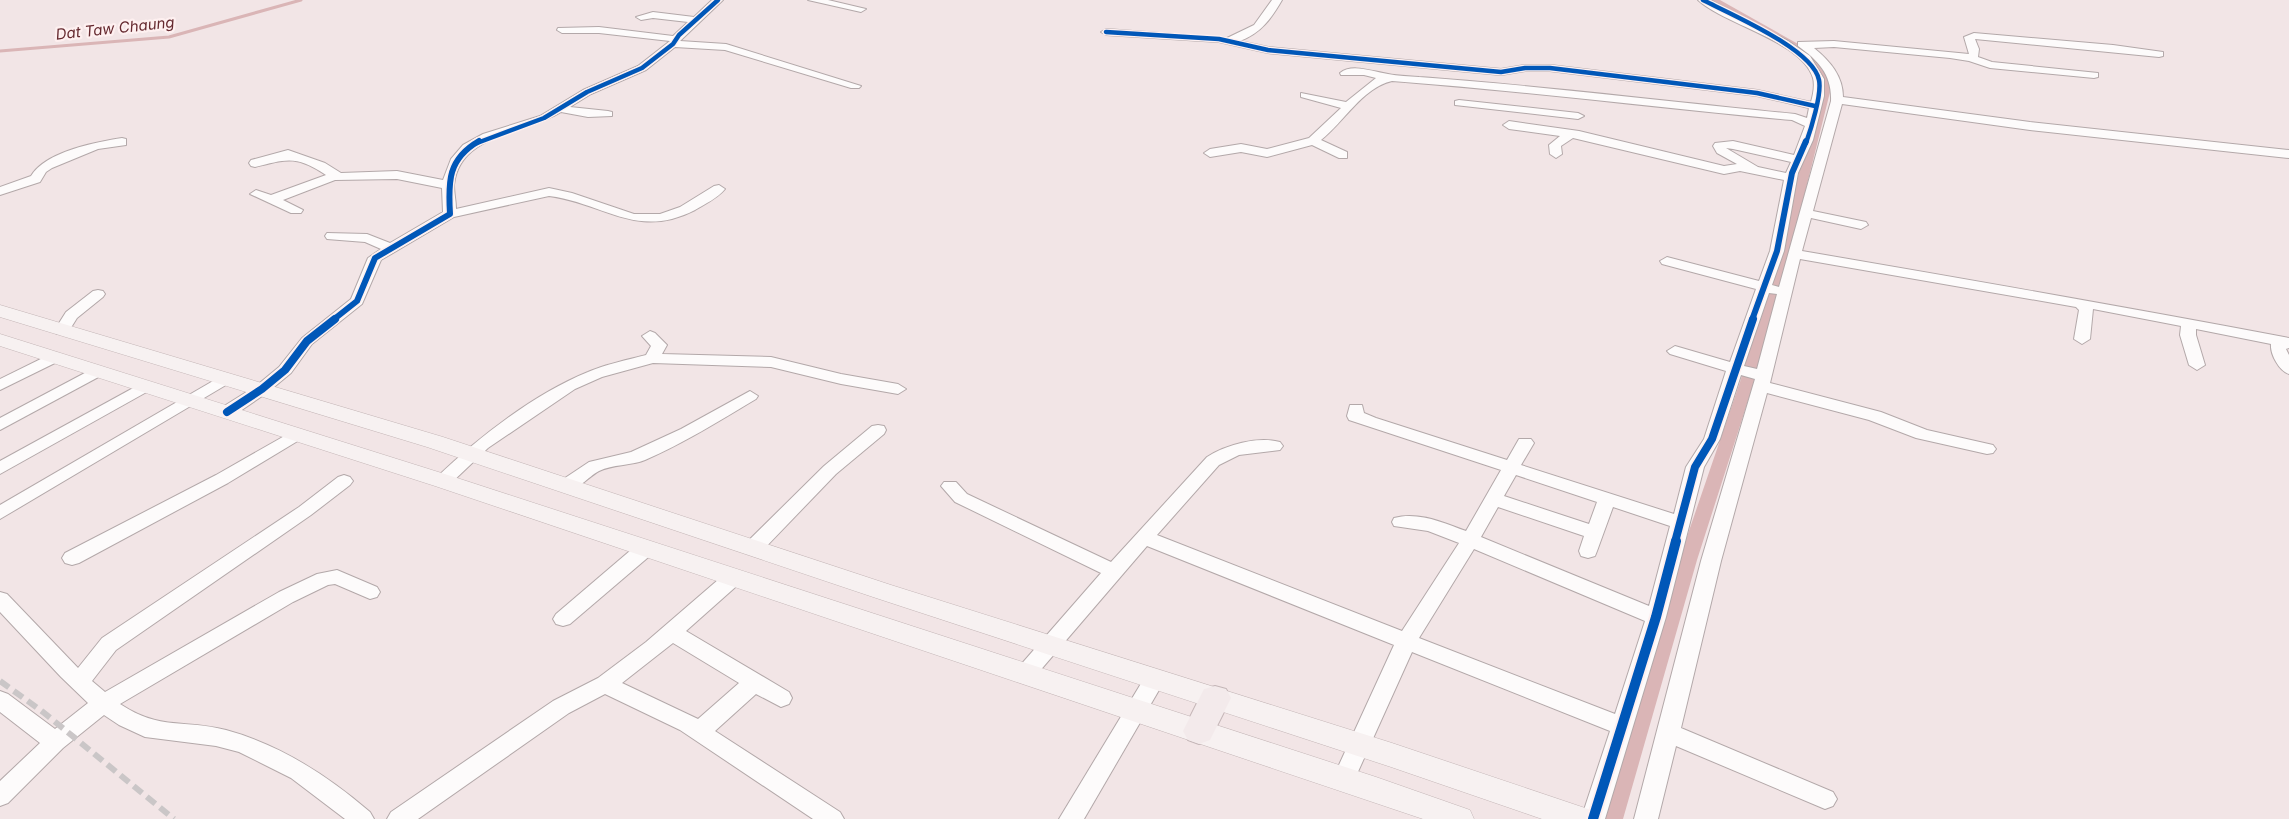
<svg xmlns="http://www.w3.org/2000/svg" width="2289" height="819" viewBox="0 0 2289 819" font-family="Inter,sans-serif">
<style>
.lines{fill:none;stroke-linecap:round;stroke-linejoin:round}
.stream{stroke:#dab5b6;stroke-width:3}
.canal{fill:#dab5b6;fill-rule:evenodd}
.minor-casing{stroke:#b3a8a9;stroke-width:2}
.major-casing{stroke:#c4b6b7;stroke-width:1}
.highway-casing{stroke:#c4b6b7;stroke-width:2}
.minor{fill:#fdfbfb;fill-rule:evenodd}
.major{fill:#f7f1f1;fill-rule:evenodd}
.highway{fill:#f3eaeb;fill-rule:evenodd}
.rail{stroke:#cac6c7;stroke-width:6;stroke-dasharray:11 6;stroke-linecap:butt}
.cycleway-far3-casing{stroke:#fef0f0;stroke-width:7}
.cycleway-far2-casing{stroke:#fef0f0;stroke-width:9}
.cycleway-far1-casing{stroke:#fef0f0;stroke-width:11}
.cycleway-casing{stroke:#fef0f0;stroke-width:14}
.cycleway-far3{stroke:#0057b8;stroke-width:4.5}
.cycleway-far2{stroke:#0057b8;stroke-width:6}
.cycleway-far1{stroke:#0057b8;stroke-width:8}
.cycleway{stroke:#0057b8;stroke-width:10}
.labels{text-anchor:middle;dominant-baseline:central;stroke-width:4.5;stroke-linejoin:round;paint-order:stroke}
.far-water-label{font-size:15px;font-style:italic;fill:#65292f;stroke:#fef0f0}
</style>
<rect width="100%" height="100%" fill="#f2e5e6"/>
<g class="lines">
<path class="stream" d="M0,51L169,37L301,0"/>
<path class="canal" d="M1710,0H1720L1807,49L1816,58L1832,84L1788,261L1754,382L1697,560L1623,819H1601L1679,560L1740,382L1776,261L1822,84L1809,61L1801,53Z"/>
<g class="minor-casing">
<g id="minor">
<path d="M712,0H723L680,41L726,44L861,86L859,88H851L725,50L675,47L646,70L591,94L570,107L608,111L612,112V116L588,117L561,112C526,134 459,133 454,185C454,193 456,201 456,209L549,188L572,193L634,214H660L680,207L714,186L719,185L725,189C718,198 705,204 695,210C637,240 604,203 549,196L454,217L381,260L362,304L312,344L291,373L268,392L233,416H221L219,412L221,408L256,386L279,367L302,338L351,299L368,258L381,249L365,242L327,239L325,236L327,233L367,234L390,243L443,212L442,188L397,179L335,180L283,200L303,210L301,213H291L250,194L256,190L271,195L326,175C296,155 287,159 255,167L251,166L249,163L251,160L288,150L325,163L341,173L397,171L443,180L451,159L463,145L483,134L540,116L583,90L638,66L670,41L599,33H562L557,30L558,28L599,27L673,36L688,22L653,18L641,20L636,17L653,12L694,17Z"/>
<path d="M808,0H828L866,9L861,12Z"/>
<path d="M1272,0H1282C1271,19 1261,33 1240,41L1268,47L1501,69L1525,65H1550L1757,90L1811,102C1813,95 1815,85 1813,78C1802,41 1725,25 1698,0H1710L1788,41L1810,56L1824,79V96L1813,140L1798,173L1784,251L1772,285L1779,287L1831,101C1832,75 1819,61 1798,46V42L1834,41L1969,54L1964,37L1974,33L2113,45L2163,52V56L2159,57L1975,39L1979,49L1978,57L1992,62L2098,73V77L2094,78L1990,68L1969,61L1950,58L1834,47L1814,48C1830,61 1843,76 1843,97L2030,122L2289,150V158L2030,130L1842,104L1813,211L1866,222L1868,225L1861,229L1811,218L1802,251C1965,279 2127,307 2289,338V348L2286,349L2289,355V374C2279,371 2270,354 2271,344L2196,329V335L2205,365L2197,370L2189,365L2180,335L2181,326L2093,309L2090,339L2082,344L2074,339L2079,310L2076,307L1800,259L1770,383L1881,412L1927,430L1993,445L1996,449L1993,453L1987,454L1916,438L1869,420L1767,393L1721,561L1681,728L1833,792L1837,799L1833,806L1825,809L1676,746L1658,819H1634L1701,561L1755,379L1741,375L1720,439L1704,467L1666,617L1605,819H1581L1610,731L1412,652L1352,785L1344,788L1336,785L1333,778L1394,645L1147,546L1032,680L1025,682L1018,680L1015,674L1018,668L1101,573L955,502L941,486L944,482H956L967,494L1111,562L1207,457C1226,445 1257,436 1280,442L1283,446L1280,450L1239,455L1219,465L1157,535L1402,631L1459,543L1428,531L1394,526L1392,522L1394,518C1418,511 1444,523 1466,531L1501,470L1349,420L1347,416L1350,405H1362L1364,413L1376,418L1507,460L1519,439H1531L1534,443L1521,465L1674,514L1686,467L1704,439L1726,371L1670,354L1667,351L1675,346L1730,362L1756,289L1662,264L1660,261L1667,257L1759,281L1770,251L1784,180L1740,171L1724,174L1573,138L1561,146L1562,154L1556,158L1550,154L1549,145L1560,136L1509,129L1503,125L1509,121L1579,131L1724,166L1737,164L1717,153L1713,146L1715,143L1733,141L1794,155L1805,126L1792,120C1659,108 1526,91 1392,81C1362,88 1344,122 1321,140L1347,152V158H1339L1312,145L1267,157L1241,152L1210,157L1204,153L1210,149L1241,144L1267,149L1309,138L1341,108L1301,97V93L1346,102L1376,78L1364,75H1341L1340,73C1352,63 1373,72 1388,74C1398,76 1409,76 1419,77C1545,86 1670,102 1795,114L1807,118L1809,108L1757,96L1550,71H1525L1501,75L1268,53L1219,42L1106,35L1101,32L1106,29L1227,38L1254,25ZM1726,148L1733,149L1791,162L1786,173L1758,167ZM1769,293L1777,294L1757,369L1744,366ZM1516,475L1597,502L1589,524L1504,496ZM1498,507L1584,536L1579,551L1581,556L1588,558L1595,556L1597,551L1613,507L1670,526L1649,606L1481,537ZM1474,549L1645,621L1615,714L1419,638Z"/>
<path d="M1459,100L1578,113L1584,116L1578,119L1455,105V101Z"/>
<path d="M122,138L126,139V145L98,149L52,168L46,172L40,182L0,195V187L31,176C45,152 96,142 122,138Z"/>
<path d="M98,290L103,291L105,294L103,297L77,318L67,334H57L54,331L66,312L93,291Z"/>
<path d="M650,331L655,333L667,345L662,354L771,357L841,374L898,384L906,389L898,394L841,384L771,367L653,363L602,377L575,389L488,448L449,485H437L434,481L437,477C479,437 534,394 588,372C606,364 627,360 646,355L651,346L642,336Z"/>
<path d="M55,352L63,357L61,360L0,390V379Z"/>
<path d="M98,366L106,371L104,374L0,430V418Z"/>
<path d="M225,374L231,376L233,379L231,382L0,519V505Z"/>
<path d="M146,381L154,386L152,389L0,474V461Z"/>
<path d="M750,391L758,396L756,399C719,421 684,443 645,460C630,466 613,464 599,471C586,478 575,495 559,490L556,486L559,482L589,462L631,452L681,429Z"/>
<path d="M878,425L884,426L886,430L884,434L836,474L760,553L753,555L746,553L744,548L746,543L824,466L872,426Z"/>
<path d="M295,430L301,431L303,435L301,439L228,483L79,563L72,565L65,563L62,558L65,553L216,475Z"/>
<path d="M344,475L350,477L353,481L350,485L311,515L116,650L92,681L105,692L279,592L317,574L337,570L377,587L380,592L377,597L370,599L335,584L328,585L293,602L120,704C161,731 184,719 226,730C281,745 328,776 370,812L374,819H345L291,778L239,752L216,746L145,737L119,725L104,715L63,748L8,803L0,806V781L40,743L0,712V691L8,694L55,729L88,703L61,677L0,612V592L7,594L78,668L102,638L299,507L338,477Z"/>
<path d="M645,542L652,544L654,549L652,554L570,624L563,626L556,624L553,619L556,614L638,544Z"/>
<path d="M733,571L740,573L743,578L740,583L686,631L789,692L792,698L789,704L781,707L756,694L715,731L840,812L844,819H813L680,730L605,694L569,713L418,819H387L391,812L553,701L598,678L646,642L726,573ZM673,643L739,683L698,719L622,683Z"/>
<path d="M1155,670L1162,672L1166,678L1084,819H1059L1148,672Z"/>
</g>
</g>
<g class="major-casing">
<g id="major">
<path d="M0,305L443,437L891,585L1392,743L1591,810L1595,819H1542L1391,767L873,597L427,447L0,317Z"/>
<path d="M0,334L451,476L1376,777L1470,810L1474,819H1423L435,486L0,346Z"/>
</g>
</g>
<g class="highway-casing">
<path id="highway" d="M1215,686L1226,689L1231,698L1210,740L1199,744L1188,740L1183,731L1204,689Z"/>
</g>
<use href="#minor" class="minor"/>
<use href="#major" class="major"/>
<use href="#highway" class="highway"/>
<path class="rail" d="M0,681L43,712L174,819"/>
<g class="cycleway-far3-casing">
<g id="cycleway-far3">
<path d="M1703,0C1730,14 1813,49 1819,80C1822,94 1811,129 1806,143"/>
<path d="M1106,32L1219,39L1268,50L1501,72L1525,68H1550L1757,93L1815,106"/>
<path d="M477,143L544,118L587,92L642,68L673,44L679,35L718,0"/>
</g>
</g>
<g class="cycleway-far2-casing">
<g id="cycleway-far2">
<path d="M333,320L357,301L375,258L450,214C448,181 448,159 479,141"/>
<path d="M1752,320L1777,251L1792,173L1806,141"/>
</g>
</g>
<g class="cycleway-far1-casing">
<g id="cycleway-far1">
<path d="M227,412L262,389L285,370L307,341L335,319"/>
<path d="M1675,542L1695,467L1712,439L1753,319"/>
</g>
</g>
<g class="cycleway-casing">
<path id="cycleway" d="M1593,819L1656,617L1676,541"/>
</g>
<use href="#cycleway-far3" class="cycleway-far3"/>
<use href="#cycleway-far2" class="cycleway-far2"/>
<use href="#cycleway-far1" class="cycleway-far1"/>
<use href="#cycleway" class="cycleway"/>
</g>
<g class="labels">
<g class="far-water-label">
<text transform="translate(115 28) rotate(-6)">Dat Taw Chaung</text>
</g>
</g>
</svg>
